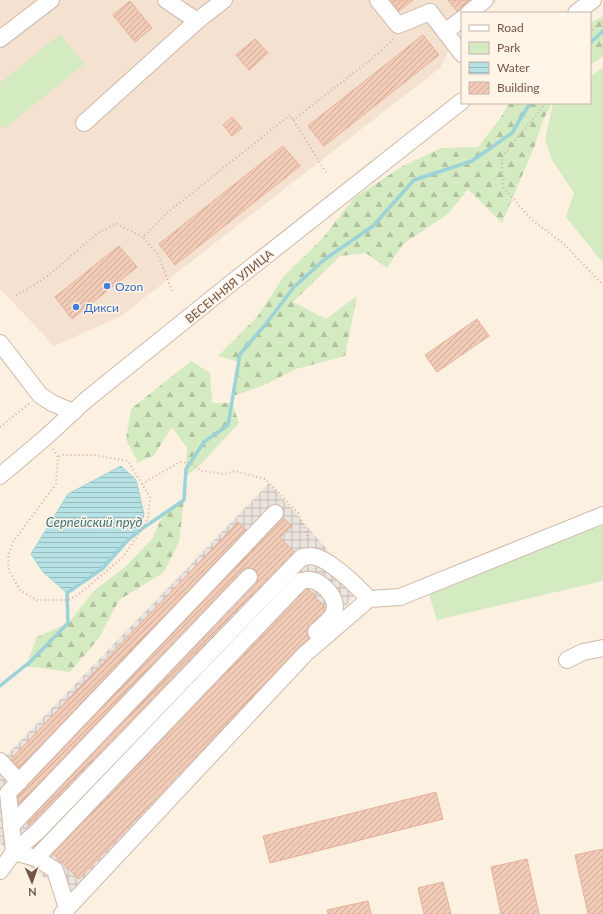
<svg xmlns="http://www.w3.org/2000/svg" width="603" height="914" viewBox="0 0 603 914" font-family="Lato,sans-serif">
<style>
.residential{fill:#f4e1d0}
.industrial{fill:url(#industrial-grid)}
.forest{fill:url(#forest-firs)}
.green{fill:#d4eac0}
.water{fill:url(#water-rules);stroke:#9cd3d8}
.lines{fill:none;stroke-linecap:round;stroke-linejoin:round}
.stream{stroke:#9cd3d8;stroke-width:3.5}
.building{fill:url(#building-hatch);stroke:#e5b199}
.minor-casing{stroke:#d0b9ab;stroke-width:18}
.path{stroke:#d7af9c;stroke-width:2;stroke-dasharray:1 3;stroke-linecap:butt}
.minor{stroke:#fff;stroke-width:16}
.shop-dot{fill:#3f7fe0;stroke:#fff4e8;stroke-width:1.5}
.labels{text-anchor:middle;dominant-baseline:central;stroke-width:3;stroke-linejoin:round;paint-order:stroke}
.shop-label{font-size:12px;fill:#366cbe;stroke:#fff4e8;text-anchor:start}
.street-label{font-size:12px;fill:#745548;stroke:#fff4e8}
.water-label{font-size:13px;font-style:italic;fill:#3c747a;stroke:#fff4e8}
</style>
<defs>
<pattern id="industrial-grid" width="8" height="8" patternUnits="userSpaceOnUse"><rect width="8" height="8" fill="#ebe3dd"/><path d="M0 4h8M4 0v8" fill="none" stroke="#c3bbb5"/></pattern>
<pattern id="forest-firs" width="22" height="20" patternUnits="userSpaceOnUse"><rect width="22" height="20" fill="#d4eac0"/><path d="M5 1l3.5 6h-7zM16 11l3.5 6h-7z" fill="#b1c09e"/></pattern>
<pattern id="water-rules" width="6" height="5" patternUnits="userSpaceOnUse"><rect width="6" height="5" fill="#b6e2e6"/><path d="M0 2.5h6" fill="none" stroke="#99babc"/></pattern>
<pattern id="building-hatch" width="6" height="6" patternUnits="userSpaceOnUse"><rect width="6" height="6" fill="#f2ccb9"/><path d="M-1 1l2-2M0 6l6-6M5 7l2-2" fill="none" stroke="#c9a898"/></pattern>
</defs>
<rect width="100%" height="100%" fill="#fcf0e1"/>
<path class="residential" d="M0,0H498L482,13H462L458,32L440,68L121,316L54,346L7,296L0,289Z"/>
<path class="industrial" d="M269,483L361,588L305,654L73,898L12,854L0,843V762Z"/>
<g class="forest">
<path d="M603,16V56L590,65V23Z"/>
<path d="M509,103H552L543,120L535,145L502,223L468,189L448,214L403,244L387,268L366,253L340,256L293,302L326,319L357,296L345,356L296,369L262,386L233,396L239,362L218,356L257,317L284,276L323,238L354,198L403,166L441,148L478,147L501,117Z"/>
<path d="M191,361L210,373L212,403H232L239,423L200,465L185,477L187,448L172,427L154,455L138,463L126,439L131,409Z"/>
<path d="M184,500L179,542L164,572L119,600L99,638L70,672L26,666L37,637L68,623L94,591L125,567L152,539L163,515Z"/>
</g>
<g class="green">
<path d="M60,34L84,64L4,129L0,124V83Z"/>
<path d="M603,68V263L566,217L574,193L552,160L545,140L553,103H590V76Z"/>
<path d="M603,525V581L437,620L428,591Z"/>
</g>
<path class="water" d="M121,466L136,480L144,514L141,525L127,541L102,569L67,593L43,572L31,554L68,494Z"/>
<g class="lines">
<g class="stream">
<path d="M590,43L603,31"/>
<path d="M0,686L31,661L68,623L67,593L102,569L127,541L143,528L184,500L186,469L204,442L228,425L240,354L265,325L294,287L325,259L373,226L414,180L472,161L512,133L530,103"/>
</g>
</g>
<g class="building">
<path d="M391,0H413L399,11Z"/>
<path d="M448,0H470L457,11Z"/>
<path d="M130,1L152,28L135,42L113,15Z"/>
<path d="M423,35L439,55L324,146L308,126Z"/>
<path d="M255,39L268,53L249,70L236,55Z"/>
<path d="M232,117L242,128L232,136L223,125Z"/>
<path d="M283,146L300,166L175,265L159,244Z"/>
<path d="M119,246L137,267L72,319L55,297Z"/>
<path d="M477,319L489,336L437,372L425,355Z"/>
<path d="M283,518L292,526L280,538L294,551L30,825L27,823L256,584L258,579V575L256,570L251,568H246L242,570L20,803L18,802V796Z"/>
<path d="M238,522L246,530L19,768L11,759Z"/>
<path d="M308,589L315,595L314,596L325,607L323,613L309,625L307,629V634L309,638L298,648L202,750L79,879L53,854L306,590Z"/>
<path d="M436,792L443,819L270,863L263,836Z"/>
<path d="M603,849V914H588L575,855Z"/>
<path d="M527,859L539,914H501L491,867Z"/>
<path d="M443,882L451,914H424L418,888Z"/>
<path d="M368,901L371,914H328L327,910Z"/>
</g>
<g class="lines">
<g class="minor-casing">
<g id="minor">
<path d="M166,0L197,21"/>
<path d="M378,0L398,25L430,12L462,54"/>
<path d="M469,13L485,0"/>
<path d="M576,13L593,0"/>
<path d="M445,32L462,19"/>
<path d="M0,39L51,0"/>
<path d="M84,123L197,21L224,0"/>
<path d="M0,343L40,395L52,403L73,412"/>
<path d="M0,476L46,437L86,400L230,284L462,101"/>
<path d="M567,660L583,652L603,648"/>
<path d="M0,761L19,782"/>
<path d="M11,826L249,577"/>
<path d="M36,858L301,581C304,581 307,579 310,580C323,581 341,601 333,614C330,620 321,627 316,632"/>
<path d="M0,871L14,852L38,831L302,557C305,557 308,556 311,556C328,557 357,586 369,599"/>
<path d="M67,908L55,870L36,858L14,852L8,793L275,513"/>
<path d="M62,914L305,654L369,599L400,597L603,515"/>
</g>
</g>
<g class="path">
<path d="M590,33L594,28L603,21"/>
<path d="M546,103L502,157L503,187L531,219L565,245L603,285"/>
<path d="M293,120L373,58L395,38"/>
<path d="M172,291L158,255L143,237L167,213L290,115L326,172"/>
<path d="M16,295L26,290L49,275L98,233L117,224L143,237"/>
<path d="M0,427L30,403"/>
<path d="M53,449L58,457L56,484L13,542L8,556L9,571L20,590L37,600H68L78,595L123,557L143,528L148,517L150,497L128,461L94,455H63L58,457"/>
<path d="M142,484L180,462L190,463L202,471L224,474L235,471L265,479L286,500L298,513L310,542"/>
</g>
<use href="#minor" class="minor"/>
</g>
<g class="shop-dot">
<circle cx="107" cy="286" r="4"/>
<circle cx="76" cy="307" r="4"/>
</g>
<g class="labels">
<g class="shop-label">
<text x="115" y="286">Ozon</text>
<text x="84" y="307">Дикси</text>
</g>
<g class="street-label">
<text transform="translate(229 286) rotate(-39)">ВЕСЕННЯЯ УЛИЦА</text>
</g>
<g class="water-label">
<text x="94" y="522">Серпейский пруд</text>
</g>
</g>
<rect x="461" y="12" width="130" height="92" fill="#fff4e8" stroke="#c7b4a8"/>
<rect x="469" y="25" width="20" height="6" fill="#ffffff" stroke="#c7b4a8"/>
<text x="497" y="32" font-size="12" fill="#745548">Road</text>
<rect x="469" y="42" width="20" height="12" fill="#d4eac0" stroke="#c7b4a8"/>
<text x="497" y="52" font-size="12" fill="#745548">Park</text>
<rect x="469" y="62" width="20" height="12" fill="url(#water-rules)" stroke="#c7b4a8"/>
<text x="497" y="72" font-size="12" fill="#745548">Water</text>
<rect x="469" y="82" width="20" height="12" fill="url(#building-hatch)" stroke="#c7b4a8"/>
<text x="497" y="92" font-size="12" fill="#745548">Building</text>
<g transform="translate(32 882) rotate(178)" stroke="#fff4e8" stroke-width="3" paint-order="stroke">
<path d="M0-3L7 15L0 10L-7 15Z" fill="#745548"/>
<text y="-6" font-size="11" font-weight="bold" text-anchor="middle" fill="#745548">N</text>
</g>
</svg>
